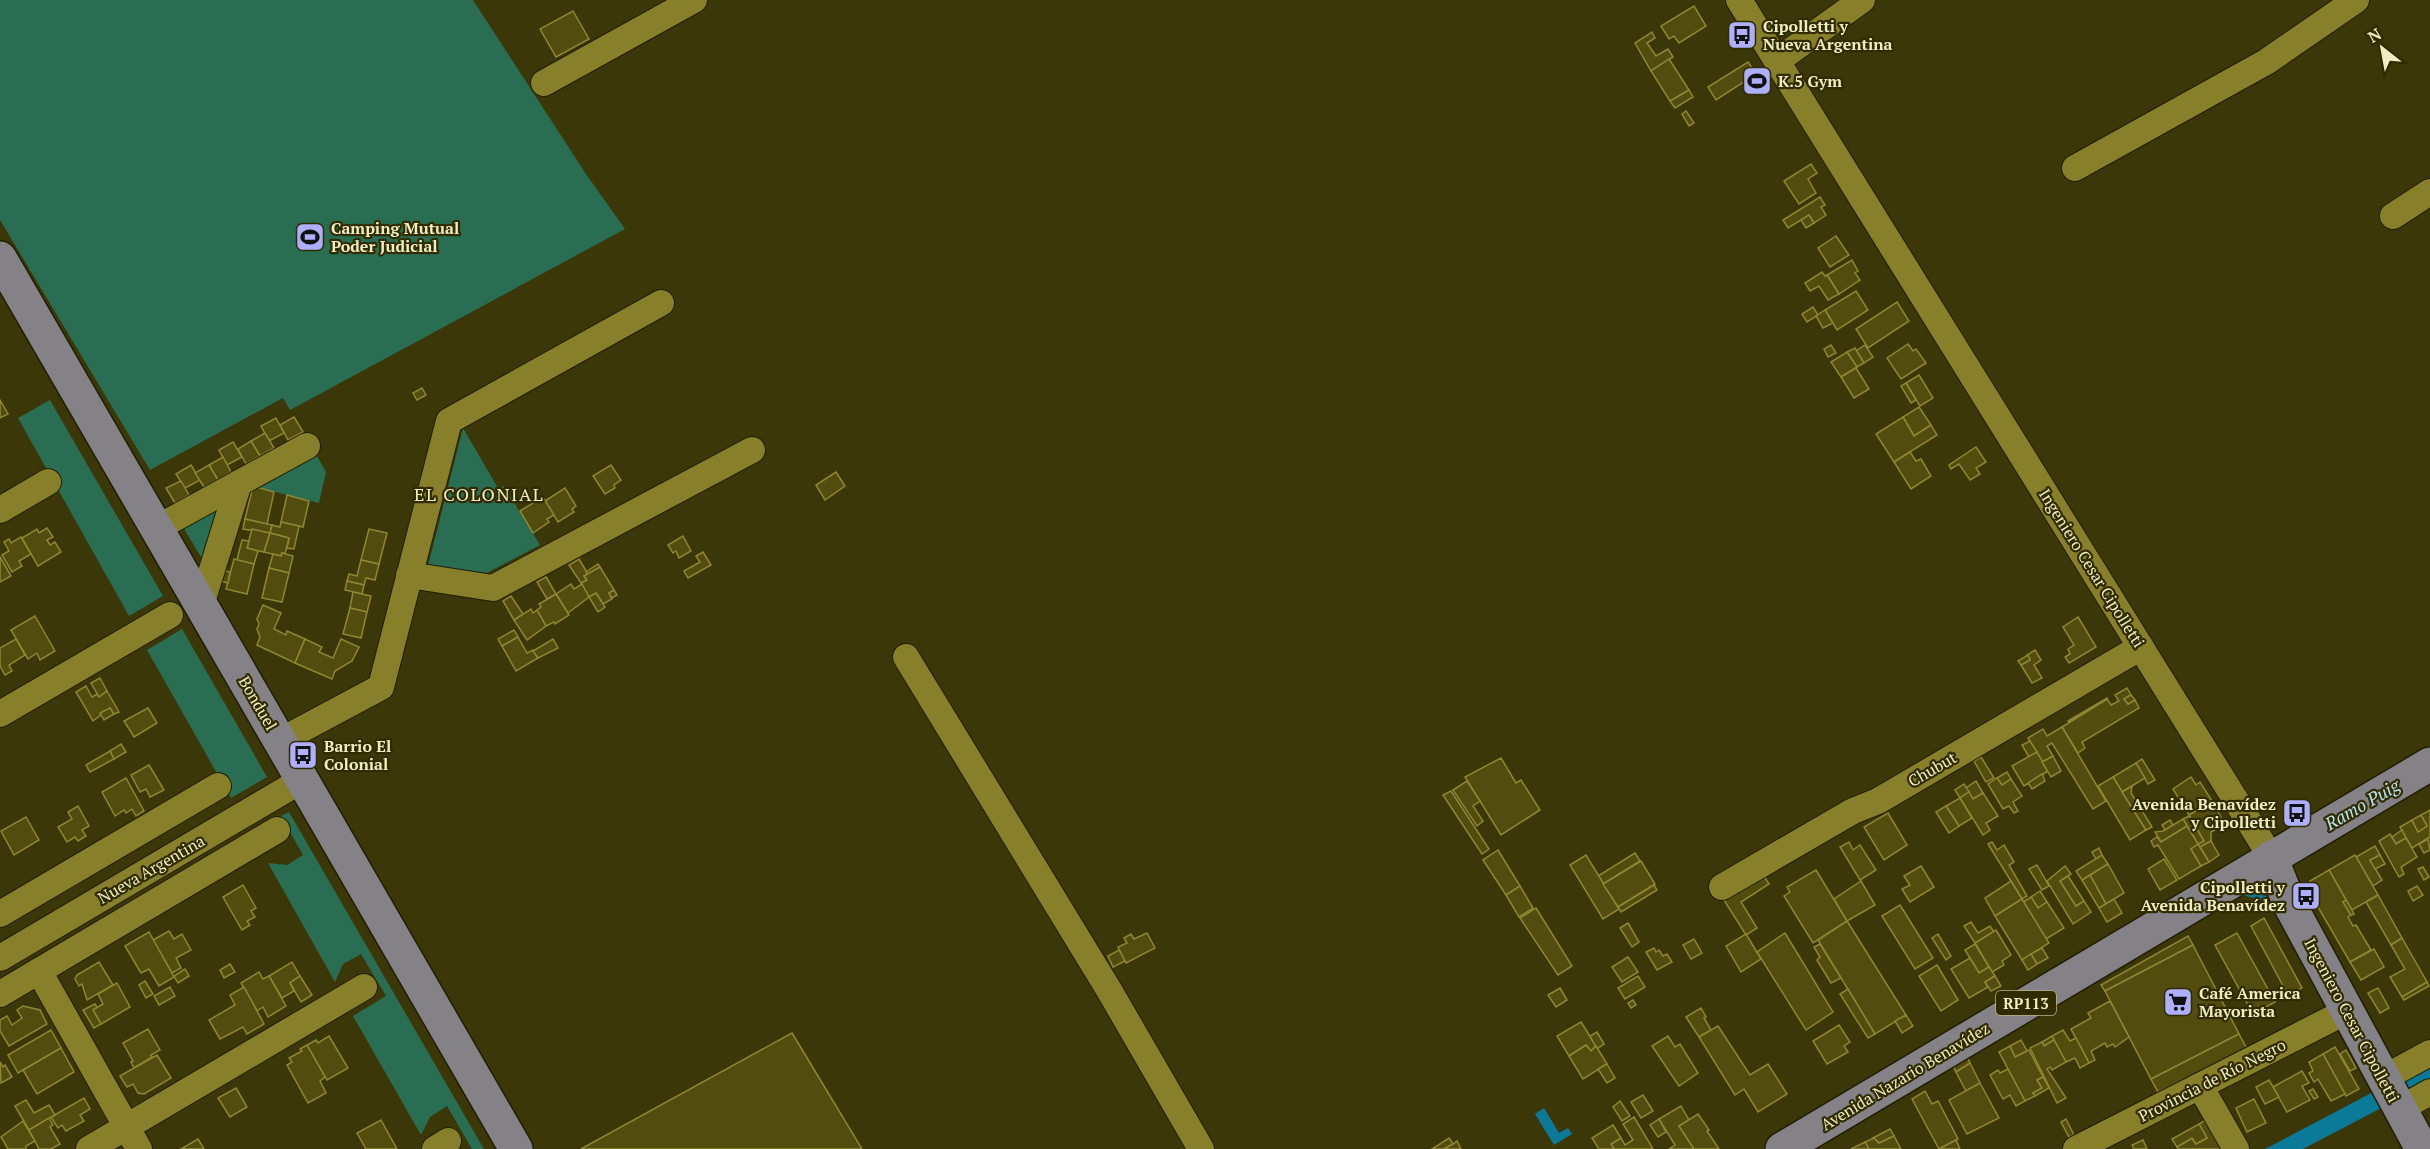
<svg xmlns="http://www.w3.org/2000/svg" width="2430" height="1149" viewBox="0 0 2430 1149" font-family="'PT Serif',serif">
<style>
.green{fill:#296e52}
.water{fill:#0b7a98}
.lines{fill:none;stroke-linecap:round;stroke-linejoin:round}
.stream{stroke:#0b7a98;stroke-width:5}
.building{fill:#534c0f;stroke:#8f8633;stroke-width:1.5}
.minor-casing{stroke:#201e04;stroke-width:28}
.major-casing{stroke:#201e04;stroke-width:36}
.minor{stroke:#887f2b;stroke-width:26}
.major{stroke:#848187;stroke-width:33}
.labels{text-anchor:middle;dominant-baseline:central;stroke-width:4.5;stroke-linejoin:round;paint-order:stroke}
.shield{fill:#312c00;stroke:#b7b38a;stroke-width:1.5}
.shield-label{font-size:15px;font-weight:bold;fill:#f0edc5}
.poi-label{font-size:16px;font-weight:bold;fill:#f0edc5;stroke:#312c00;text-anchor:start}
.street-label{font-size:16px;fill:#f0edc5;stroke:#312c00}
.neighbourhood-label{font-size:18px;letter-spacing:1.5px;fill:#f0edc5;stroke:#312c00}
.water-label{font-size:18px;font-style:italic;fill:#b6e2f3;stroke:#312c00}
</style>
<rect width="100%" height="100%" fill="#3b3709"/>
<g class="green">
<path d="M0,0H473L586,174L625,229L290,410L283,398L150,470L0,220Z"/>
<path d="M50,400L163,596L129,616L18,418Z"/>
<path d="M463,428L498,488L504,486L540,545L483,575L428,566Z"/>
<path d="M312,447L326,472L319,503L244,484Z"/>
<path d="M230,494L207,567L180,522Z"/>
<path d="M182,629L267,777L231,798L147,650Z"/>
<path d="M289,812L484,1149H472L447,1106L430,1117L421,1135L353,1016L386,996L361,954L343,964L335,982L268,863L287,865L303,855L281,816Z"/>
</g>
<g class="water">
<path d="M2430,1061V1081L2404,1095L2396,1080Z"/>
<path d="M2377,1090L2385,1106L2303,1149H2265Z"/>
<path d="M1544,1108L1559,1133L1568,1128L1572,1134L1554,1145L1535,1114Z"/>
</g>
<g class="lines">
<path class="stream" d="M2241,892L2264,898"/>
</g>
<g class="building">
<path d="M1694,6L1706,26L1679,43L1674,36L1669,39L1661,26Z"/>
<path d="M573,11L589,39L556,57L540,29Z"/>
<path d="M1652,32L1655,38L1647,43L1656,56L1668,49L1673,57L1651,71L1635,43Z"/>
<path d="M1669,59L1689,90L1670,101L1651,71Z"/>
<path d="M1748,62L1756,74L1716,100L1708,87Z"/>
<path d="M1689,90L1693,97L1675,108L1670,101Z"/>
<path d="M1686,111L1694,123L1689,126L1682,114Z"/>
<path d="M1811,164L1817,173L1808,179L1816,193L1799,204L1784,181Z"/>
<path d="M1820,197L1825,205L1821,207L1826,215L1814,223L1809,215L1788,228L1783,220Z"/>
<path d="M1809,215L1814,223L1806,228L1801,220Z"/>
<path d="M1836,236L1849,255L1830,267L1818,248Z"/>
<path d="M1852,260L1858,271L1855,273L1860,280L1839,294L1827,275Z"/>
<path d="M1822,272L1825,276L1827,275L1839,294L1828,300L1819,286L1810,291L1805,283Z"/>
<path d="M1856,291L1868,310L1837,330L1825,310Z"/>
<path d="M1897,302L1909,321L1868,348L1856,329Z"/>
<path d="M1813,307L1818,315L1807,322L1802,314Z"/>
<path d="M1825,310L1833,323L1823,328L1816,316Z"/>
<path d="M1908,344L1913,351L1916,349L1926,363L1901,379L1887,358Z"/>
<path d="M1831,345L1836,353L1828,357L1824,349Z"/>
<path d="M1865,345L1873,357L1864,363L1856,351Z"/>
<path d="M1855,348L1864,363L1857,367L1847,352Z"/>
<path d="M1847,352L1857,367L1841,377L1831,362Z"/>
<path d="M1856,368L1869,389L1854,398L1841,377Z"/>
<path d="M1919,375L1933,398L1920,406L1906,383Z"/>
<path d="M1906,383L1916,400L1911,403L1901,386Z"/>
<path d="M422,388L426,395L417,400L413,393Z"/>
<path d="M0,400L8,414L0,418Z"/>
<path d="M1919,407L1931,425L1914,436L1903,417Z"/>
<path d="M294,417L303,432L288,440L280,425Z"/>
<path d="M1903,417L1914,436L1931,425L1937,435L1894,462L1876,434Z"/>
<path d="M276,418L284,433L269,441L261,426Z"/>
<path d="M265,433L274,448L260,456L251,441Z"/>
<path d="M251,441L260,456L246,464L238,449Z"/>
<path d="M233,442L242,457L227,465L219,450Z"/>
<path d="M1976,447L1986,462L1976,468L1980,474L1970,480L1959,464L1951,469L1949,465Z"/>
<path d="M1910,452L1916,461L1921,459L1931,476L1911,489L1894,462Z"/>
<path d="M223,457L231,472L218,480L209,465Z"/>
<path d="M191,465L200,480L185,488L176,474Z"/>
<path d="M209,465L218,480L204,487L195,473Z"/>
<path d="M611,465L621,480L614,485L615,488L605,494L593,476Z"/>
<path d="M836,472L845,486L825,500L816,485Z"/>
<path d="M181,481L189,495L175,503L166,488Z"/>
<path d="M253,486L274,492L267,524L245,519Z"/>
<path d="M565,488L576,506L572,509L574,512L558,522L545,501Z"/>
<path d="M287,495L309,501L303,527L281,522Z"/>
<path d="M543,497L554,515L547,519L549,522L533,533L520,511Z"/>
<path d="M245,519L272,525L270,533L243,529Z"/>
<path d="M281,522L299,526L294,549L287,548L289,538L270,533L272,525L280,527Z"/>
<path d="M47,528L53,537L47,540L50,545L55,542L61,552L38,566L22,538L37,529L39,533Z"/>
<path d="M252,529L270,533L264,552L247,548Z"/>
<path d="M369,529L387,533L379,564L361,560Z"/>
<path d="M270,533L289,538L285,554L282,553L281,556L264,552Z"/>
<path d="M683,536L691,551L679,558L676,551L673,553L668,545Z"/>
<path d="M21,537L31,554L19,561L22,566L12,572L2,555L9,551L4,542L9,539L11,543Z"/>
<path d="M242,540L249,541L247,548L258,551L254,564L237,560Z"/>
<path d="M703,552L711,565L688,578L684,571L700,562L696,556Z"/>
<path d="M282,553L293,556L289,573L269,568L273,554L281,556Z"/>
<path d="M0,557L11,576L0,582Z"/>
<path d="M234,559L254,564L247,594L226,589Z"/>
<path d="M579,559L588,574L584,576L587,580L581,583L569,565Z"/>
<path d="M361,560L379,564L375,580L366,578L364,585L347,581L349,574L357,576Z"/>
<path d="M598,564L600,567L588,574L586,572Z"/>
<path d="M600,567L614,590L609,593L612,599L603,604L596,593L589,597L581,583L587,580L584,576Z"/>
<path d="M269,568L289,573L282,602L262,598Z"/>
<path d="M222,570L230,572L228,583L220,581Z"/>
<path d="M546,577L556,594L547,599L537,582Z"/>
<path d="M347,581L364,585L362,594L345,590Z"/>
<path d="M571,584L574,589L582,584L589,597L568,613L556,594Z"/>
<path d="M614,590L617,595L612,598L609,593Z"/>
<path d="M353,592L371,596L367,612L350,608Z"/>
<path d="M596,593L605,607L598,612L589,597Z"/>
<path d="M556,594L569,615L555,624L554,622L546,626L537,610L541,607L539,604Z"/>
<path d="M511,596L523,614L514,620L503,601Z"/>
<path d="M263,605L281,613L274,629L286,635L287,631L305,639L295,663L257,645L260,637L257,629L259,624L257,619Z"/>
<path d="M350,608L367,612L361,638L343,634Z"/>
<path d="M531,609L533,613L537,610L546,626L527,640L514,620Z"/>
<path d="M35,616L55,651L40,660L37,653L28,659L11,630Z"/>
<path d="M2078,617L2096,647L2069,663L2065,657L2070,654L2068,649L2074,645L2063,627Z"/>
<path d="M514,630L518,637L502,646L498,639Z"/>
<path d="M518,637L527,653L533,650L538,658L516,671L502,646Z"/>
<path d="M16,639L25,655L9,665L12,671L5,675L0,666V648Z"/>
<path d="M305,639L322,647L319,652L333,658L341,639L359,647L352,661L335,671L332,679L295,663Z"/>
<path d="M553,639L558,648L538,658L533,651Z"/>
<path d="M2035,650L2041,660L2034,665L2042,678L2032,683L2021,665L2030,660L2027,655Z"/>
<path d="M2028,655L2030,660L2021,665L2018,661Z"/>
<path d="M100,678L107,691L99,697L91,683Z"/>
<path d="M86,686L92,697L97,694L99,697L107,691L119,712L114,714L110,708L93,721L76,692Z"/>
<path d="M2127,688L2131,695L2124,699L2128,704L2135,700L2139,708L2082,742L2085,748L2078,753L2062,727L2107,699L2111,705L2119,701L2115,695Z"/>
<path d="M2131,695L2135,700L2128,704L2124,699Z"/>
<path d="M2107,698V699L2069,722L2068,721Z"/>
<path d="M110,708L114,714L104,720L100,713Z"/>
<path d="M148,708L157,723L134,737L124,721Z"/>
<path d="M2062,727L2106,801L2093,809L2052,743L2047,746L2053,756L2042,762L2028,738L2043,729L2047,736Z"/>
<path d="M2030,741L2037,752L2029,757L2022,745Z"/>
<path d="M121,744L126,752L114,759L110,751Z"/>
<path d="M110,751L114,759L90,772L86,765Z"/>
<path d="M2037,752L2048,771L2024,786L2012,766Z"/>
<path d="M2053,756L2061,771L2051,777L2042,762Z"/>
<path d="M1981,757L1994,778L1986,782L1974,761Z"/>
<path d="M1501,758L1516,783L1521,780L1540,810L1501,835L1465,777Z"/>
<path d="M2142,759L2155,780L2148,784L2136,763Z"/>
<path d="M2136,763L2145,778L2122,792L2113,777Z"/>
<path d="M149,765L164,790L150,797L146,789L140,792L131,775Z"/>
<path d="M2007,772L2011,779L2002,785L1997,778Z"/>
<path d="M2042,774L2045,781L2032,789L2028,783Z"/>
<path d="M2113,777L2146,830L2130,840L2098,786Z"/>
<path d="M2191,777L2196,785L2200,782L2212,801L2189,815L2173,789Z"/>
<path d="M126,778L144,811L136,816L132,809L126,813L124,810L115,816L102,792Z"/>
<path d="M1997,778L2002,785L2011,779L2022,796L2013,802L2018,811L2014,813L2009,806L2003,809L1988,784Z"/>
<path d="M1467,781L1480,801L1473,806L1483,821L1477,826L1453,790Z"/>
<path d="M1976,781L1983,793L1973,799L1966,788Z"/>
<path d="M1964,784L1969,792L1960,798L1955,790Z"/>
<path d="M2132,786L2131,793L2152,827L2146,830L2122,792Z"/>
<path d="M1451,791L1489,849L1482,854L1443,795Z"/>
<path d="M1969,792L1973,799L1983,793L1998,816L1986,823L1990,830L1983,835L1960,798Z"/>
<path d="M1960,798L1972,818L1959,826L1946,806Z"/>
<path d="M2212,801L2225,824L2211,832V841L2200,847L2198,844L2204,841L2189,815Z"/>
<path d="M78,806L89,826L82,830L86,836L78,841L75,837L67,842L58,827L72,819L68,812Z"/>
<path d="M1946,806L1959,826L1949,833L1936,812Z"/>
<path d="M2430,810V837L2412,848L2400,827L2412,820L2418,832L2427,826L2421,815Z"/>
<path d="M1888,813L1907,845L1884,860L1864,827Z"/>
<path d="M2421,815L2427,826L2418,832L2412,820Z"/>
<path d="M2189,816L2204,841L2198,844L2183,819Z"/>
<path d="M26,817L39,840L14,855L1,831Z"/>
<path d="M2183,819L2187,826L2161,842L2155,832L2163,831Z"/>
<path d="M2170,820L2173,825L2165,830L2162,825Z"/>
<path d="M2187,826L2198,844L2191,849L2201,866L2179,879L2158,845L2154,847L2151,841L2157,837L2161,842Z"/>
<path d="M2402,830L2406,838L2396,844L2392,837Z"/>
<path d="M2390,834L2396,844L2406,838L2417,857L2401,867L2404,874L2399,877L2379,841Z"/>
<path d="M2428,839L2430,850L2424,853L2419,844Z"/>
<path d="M2211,841L2219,855L2209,862L2200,847Z"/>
<path d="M1849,842L1853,850L1860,845L1876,870L1860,880L1840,847Z"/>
<path d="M1992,842L1997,850L2004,845L2014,862L2009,865L2027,896L2022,899L1988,844Z"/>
<path d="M2198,844L2209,862L2201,866L2191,849Z"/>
<path d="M2375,846L2380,855L2370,860L2382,880L2373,886L2356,857Z"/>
<path d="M2099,848L2102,855L2096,859L2092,852Z"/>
<path d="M1498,850L1520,886L1506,895L1483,860Z"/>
<path d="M1635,853L1640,861L1603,884L1598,876Z"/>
<path d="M1586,855L1619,909L1603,919L1570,865Z"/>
<path d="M2102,855L2108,864L2082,880L2076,871Z"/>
<path d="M2355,855L2378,895L2352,910L2329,870Z"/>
<path d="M2380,855L2385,864L2375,869L2370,860Z"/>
<path d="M2164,859L2177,880L2160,890L2148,869Z"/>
<path d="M1641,861L1655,884L1618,907L1603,884Z"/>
<path d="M2108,864L2124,893L2106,904L2090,875Z"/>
<path d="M2037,865L2049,886L2042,890L2029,869Z"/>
<path d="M1921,866L1934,887L1910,902L1902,889L1910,885L1904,876Z"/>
<path d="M2065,866L2071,874L2060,881L2076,906L2084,901L2091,912L2073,924L2047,881Z"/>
<path d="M2423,867L2429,877L2424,880L2418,869Z"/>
<path d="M1816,870L1847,921L1813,943L1784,896L1790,892L1787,887Z"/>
<path d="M2329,870L2346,900L2343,902L2351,915L2348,917L2353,926L2356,925L2371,950L2350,962L2308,890L2310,881Z"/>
<path d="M1762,873L1769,884L1741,902L1757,928L1746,935L1722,897Z"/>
<path d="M2090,875L2106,904L2099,908L2082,880Z"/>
<path d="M2068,876L2084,901L2076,906L2060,881Z"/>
<path d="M1861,881L1875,905L1847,921L1834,899Z"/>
<path d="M2011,881L2022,899L1995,916L1985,898Z"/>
<path d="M243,885L256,908L251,911L255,917L247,921L250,925L242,930L223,897Z"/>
<path d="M1654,885L1657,890L1621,912L1618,907Z"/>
<path d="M1520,886L1533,908L1519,917L1506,895Z"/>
<path d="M2417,886L2423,895L2413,901L2408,891Z"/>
<path d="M2040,891L2047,902L2038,908L2031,897Z"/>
<path d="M2378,895L2402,938L2391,945L2366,902Z"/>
<path d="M2031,897L2038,908L2047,902L2064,928L2046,939L2023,902Z"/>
<path d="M2022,899L2049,943L2022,960L1995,916Z"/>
<path d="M2114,899L2122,913L2107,922L2099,908Z"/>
<path d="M2346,900L2354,914L2351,915L2343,902Z"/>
<path d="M1900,905L1933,958L1915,969L1882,916Z"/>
<path d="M1536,908L1572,966L1558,975L1520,918Z"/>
<path d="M2264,918L2302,988L2288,995L2251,926Z"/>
<path d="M1847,921L1906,1015L1875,1034L1818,940Z"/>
<path d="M1971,922L1978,933L1990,926L1994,932L1975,943L1964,926Z"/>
<path d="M1628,923L1639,942L1632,947L1620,928Z"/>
<path d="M1996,930L2011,955L2002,961L2004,965L1992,972L1975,943Z"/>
<path d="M169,931L174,939L182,934L191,950L176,958L181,968L172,973L153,940Z"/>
<path d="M149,932L174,977L159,986L149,969L141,973L125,946Z"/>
<path d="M1147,933L1155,948L1126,963L1118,947L1127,943L1124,938L1131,934L1134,939Z"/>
<path d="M1785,933L1833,1012L1806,1030L1757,952Z"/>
<path d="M2237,933L2275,1002L2253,1014L2215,945Z"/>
<path d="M1746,934L1761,959L1741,972L1726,946Z"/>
<path d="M1938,934L1951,956L1946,960L1932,938Z"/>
<path d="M2188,936L2193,945L2105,991L2101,985Z"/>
<path d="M2402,938L2427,982L2402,997L2390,977L2405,969L2391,945Z"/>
<path d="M1694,939L1702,953L1691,959L1683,945Z"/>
<path d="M1820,944L1841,978L1831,983L1817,960L1820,957L1814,947Z"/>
<path d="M1975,944L1989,967L1979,973L1965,950Z"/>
<path d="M2193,945L2239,1034L2151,1079L2105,991Z"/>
<path d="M1654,948L1656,952L1659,950L1663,956L1667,954L1672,962L1657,970L1646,952Z"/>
<path d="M2042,948L2048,958L2037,964L2031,954Z"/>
<path d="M2374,949L2384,967L2361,980L2350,962Z"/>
<path d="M1119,950L1125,961L1113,967L1108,956Z"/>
<path d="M2031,954L2037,964L2028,970L2022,960Z"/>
<path d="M1628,957L1638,972L1622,982L1612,967Z"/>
<path d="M1970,958L1979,973L1989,967L1995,976L1985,982L1988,987L1969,998L1951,969Z"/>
<path d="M99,962L113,985L87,1000L82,984L79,986L75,979L77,975Z"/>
<path d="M292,962L300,976L290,983L294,991L282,998L269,976Z"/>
<path d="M230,964L235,972L224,978L220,970Z"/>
<path d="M1937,965L1958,1000L1941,1011L1919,976Z"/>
<path d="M185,969L189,976L178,983L174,976Z"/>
<path d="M259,972L263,979L269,976L286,1006L268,1017L263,1007L257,1011L241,983Z"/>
<path d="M300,976L312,995L301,1002L290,983Z"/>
<path d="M1638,976L1645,987L1625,999L1618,988Z"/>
<path d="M1995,976L2001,986L1991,991L1985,982Z"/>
<path d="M145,981L153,994L146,998L139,985Z"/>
<path d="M2427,982L2429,986L2404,1000L2402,997Z"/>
<path d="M117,983L130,1007L101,1024L93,1010L103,1004L98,994Z"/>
<path d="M170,987L175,996L159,1005L154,996Z"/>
<path d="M244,987L264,1024L247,1034L243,1027L220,1039L209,1020L235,1005L230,995Z"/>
<path d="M1560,988L1567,1000L1556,1007L1548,995Z"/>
<path d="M2378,988L2389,1008L2380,1013L2368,993Z"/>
<path d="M1848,989L1875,1034L1868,1038L1840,994Z"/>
<path d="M1633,1000L1636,1005L1631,1008L1628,1003Z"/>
<path d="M2110,1001L2129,1037L2115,1047L2113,1044L2107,1047L2105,1043L2091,1051L2095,1060L2089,1063L2071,1029L2091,1018L2088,1013Z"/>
<path d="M95,1004L97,1007L93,1010L101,1024L94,1028L83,1010Z"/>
<path d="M23,1006L40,1010L47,1024L9,1046L0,1031V1020L7,1016L12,1025L22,1018L17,1010Z"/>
<path d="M1701,1008L1706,1017L1704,1018L1711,1030L1699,1037L1686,1017Z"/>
<path d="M1906,1015L1913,1026L1902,1033L1895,1021Z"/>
<path d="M1581,1022L1596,1046L1591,1051L1586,1045L1569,1056L1557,1036Z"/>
<path d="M1839,1025L1850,1042L1844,1046L1848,1052L1827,1064L1813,1041Z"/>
<path d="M1718,1026L1750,1075L1768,1064L1787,1094L1758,1112L1744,1089L1735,1095L1699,1037Z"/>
<path d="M148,1029L160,1050L151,1055L152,1057L134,1068L131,1062L133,1061L123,1043Z"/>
<path d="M51,1030L61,1048L18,1073L8,1055Z"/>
<path d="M2063,1030L2070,1041L2076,1038L2089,1063L2080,1068L2075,1058L2066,1062L2052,1036Z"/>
<path d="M1597,1032L1604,1044L1597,1049L1590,1036Z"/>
<path d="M792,1033L862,1149H581Z"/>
<path d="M2239,1034L2247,1049L2158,1092L2151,1079Z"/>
<path d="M329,1036L348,1068L327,1080L307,1045L316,1040L318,1043Z"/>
<path d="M1668,1036L1675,1047L1680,1044L1698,1073L1679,1086L1652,1046Z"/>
<path d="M2052,1036L2054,1040L2044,1046L2042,1042Z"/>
<path d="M2021,1040L2027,1051L2015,1057L2010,1046Z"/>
<path d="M2054,1040L2066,1062L2052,1070L2050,1067L2047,1069L2066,1098L2057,1103L2030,1048L2042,1042L2044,1046Z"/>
<path d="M307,1045L325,1077L320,1081L326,1093L308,1103L287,1065L292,1062L289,1058L302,1051L300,1049Z"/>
<path d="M1586,1045L1591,1051L1596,1046L1607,1064L1583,1079L1569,1056Z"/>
<path d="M2010,1046L2015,1057L2029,1050L2043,1077L2037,1080L2042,1088L2033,1093L2035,1096L2025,1101L1999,1052Z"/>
<path d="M2335,1047L2359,1089L2346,1096L2323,1054Z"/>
<path d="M61,1048L74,1072L37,1094L23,1070Z"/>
<path d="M2346,1050L2356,1068L2350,1071L2340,1054Z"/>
<path d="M2323,1054L2345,1094L2331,1101L2318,1079L2314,1082L2309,1073L2313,1071L2309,1062Z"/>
<path d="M157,1055L171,1078L144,1094L138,1093L133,1084L127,1087L120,1076Z"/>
<path d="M1968,1058L1970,1063L1956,1072L1953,1066Z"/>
<path d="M0,1062L3,1067L5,1065L12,1077L1,1083Z"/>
<path d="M1970,1063L1980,1083L1966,1091L1956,1072Z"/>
<path d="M1607,1064L1615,1078L1607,1083L1598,1069Z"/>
<path d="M2008,1069L2025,1101L2016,1106L2010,1095L2003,1099L1990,1075L1998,1070L2000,1073Z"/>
<path d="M2302,1071L2309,1083L2302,1086L2310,1100L2287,1112L2273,1087Z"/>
<path d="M2043,1077L2049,1088L2035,1096L2033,1093L2042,1088L2037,1080Z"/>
<path d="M2269,1080L2279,1097L2265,1104L2256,1087Z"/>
<path d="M1980,1083L1999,1118L1967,1134L1949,1100Z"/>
<path d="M236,1088L247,1107L230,1117L218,1098Z"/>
<path d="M2313,1089L2318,1097L2314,1099L2309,1091Z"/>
<path d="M1925,1091L1932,1104L1938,1101L1958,1139L1939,1149L1912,1099Z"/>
<path d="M1643,1095L1653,1111L1641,1118L1631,1102Z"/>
<path d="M84,1098L90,1109L80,1115L84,1121L66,1131L62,1125L58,1128L51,1117Z"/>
<path d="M2254,1099L2266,1123L2247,1132L2236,1108Z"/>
<path d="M26,1100L34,1113L49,1105L55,1115L29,1130L15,1106Z"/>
<path d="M1620,1101L1630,1116L1622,1121L1613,1107Z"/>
<path d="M1681,1106L1689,1120L1679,1126L1694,1149H1669L1675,1145L1659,1119Z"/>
<path d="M1698,1114L1709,1130L1707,1131L1719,1149H1694L1679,1126Z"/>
<path d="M1634,1117L1653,1149H1614L1611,1144L1621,1138L1625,1145L1633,1140L1623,1124Z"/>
<path d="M49,1118L53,1125L50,1127L60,1144L51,1149H39L29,1130Z"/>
<path d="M2209,1118L2224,1149H2178L2177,1147L2192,1138L2196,1144L2207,1138L2199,1124Z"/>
<path d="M1659,1119L1666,1132L1658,1137L1650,1125Z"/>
<path d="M2066,1119L2074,1135L2069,1137L2061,1122Z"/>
<path d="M381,1120L397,1149H366L357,1133Z"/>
<path d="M23,1121L35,1141L26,1146V1149H8L1,1137Z"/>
<path d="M2199,1124L2207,1138L2196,1144L2192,1138L2177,1147L2172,1139Z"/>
<path d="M1613,1125L1621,1138L1611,1144L1614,1149H1599L1592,1138Z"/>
<path d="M1890,1129L1894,1136L1879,1143L1873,1138Z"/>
<path d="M1894,1136L1901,1149H1869L1865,1142L1874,1138L1879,1143Z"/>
<path d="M1449,1138L1453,1144L1444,1149H1432Z"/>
<path d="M198,1139L204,1149H181Z"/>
<path d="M1956,1140L1960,1149H1939Z"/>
<path d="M2143,1140L2147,1149H2134L2132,1145Z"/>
<path d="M1457,1141L1461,1149H1444L1453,1144Z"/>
<path d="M1865,1142L1869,1149H1851Z"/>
</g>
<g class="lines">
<g class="minor-casing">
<g id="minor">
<path d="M1739,0L2271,857"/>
<path d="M1777,61L1862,0"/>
<path d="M544,83L694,0"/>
<path d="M2075,168L2266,62L2356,0"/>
<path d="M2393,216L2430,192"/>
<path d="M0,510L48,482"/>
<path d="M157,528L307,446"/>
<path d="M409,575L493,588L752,450"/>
<path d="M201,605L239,483"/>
<path d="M906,657L1109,990L1201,1149"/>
<path d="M0,714L170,615"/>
<path d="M280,741L381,687L449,421L661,303"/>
<path d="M1722,887L1853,811L1878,801L2141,647"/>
<path d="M0,914L218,786"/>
<path d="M0,958L302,780"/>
<path d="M39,971L139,1149"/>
<path d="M0,994L277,830"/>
<path d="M2384,1078L2430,1053"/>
<path d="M2200,1086L2236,1149"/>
<path d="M2400,1109L2430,1092"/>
<path d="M89,1149L364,987"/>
<path d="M435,1149L448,1141"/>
<path d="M2076,1149L2347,1011"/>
</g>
</g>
<g class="major-casing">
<g id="major">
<path d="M0,258L516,1149"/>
<path d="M2271,857L2290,905L2422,1149"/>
<path d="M1782,1149L2430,764"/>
</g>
</g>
<use href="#minor" class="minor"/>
<use href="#major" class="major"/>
</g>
<defs>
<g id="bus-square" transform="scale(1.5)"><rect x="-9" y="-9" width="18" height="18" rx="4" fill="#aeaefb" stroke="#312c00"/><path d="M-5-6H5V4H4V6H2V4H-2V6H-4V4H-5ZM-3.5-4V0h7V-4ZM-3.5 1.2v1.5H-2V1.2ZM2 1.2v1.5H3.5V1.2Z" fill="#111"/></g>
<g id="stadium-square" transform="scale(1.5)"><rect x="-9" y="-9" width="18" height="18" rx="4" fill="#aeaefb" stroke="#312c00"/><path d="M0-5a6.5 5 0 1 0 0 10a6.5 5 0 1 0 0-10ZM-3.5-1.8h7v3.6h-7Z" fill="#111"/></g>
<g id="supermarket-square" transform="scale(1.5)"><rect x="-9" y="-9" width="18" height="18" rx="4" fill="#aeaefb" stroke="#312c00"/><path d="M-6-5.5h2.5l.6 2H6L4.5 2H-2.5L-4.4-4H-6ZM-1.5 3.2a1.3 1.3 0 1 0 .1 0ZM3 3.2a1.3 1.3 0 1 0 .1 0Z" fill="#111"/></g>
</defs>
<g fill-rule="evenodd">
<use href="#bus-square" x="1742" y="35"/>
<use href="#stadium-square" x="1757" y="81"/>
<use href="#stadium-square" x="310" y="237"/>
<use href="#bus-square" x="303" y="755"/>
<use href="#bus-square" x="2297" y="813"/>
<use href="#bus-square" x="2306" y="896"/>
<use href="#supermarket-square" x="2178" y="1002"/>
</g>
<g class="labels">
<rect class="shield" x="1996" y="991" width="60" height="24" rx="4.5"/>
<g class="shield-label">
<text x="2026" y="1003">RP113</text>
</g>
<g class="poi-label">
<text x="1763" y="26">Cipolletti y<tspan x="1763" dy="18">Nueva Argentina</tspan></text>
<text x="1778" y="81">K.5 Gym</text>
<text x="331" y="228">Camping Mutual<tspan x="331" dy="18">Poder Judicial</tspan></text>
<text x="324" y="746">Barrio El<tspan x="324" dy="18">Colonial</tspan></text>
<text x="2276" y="804" text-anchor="end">Avenida Benavídez<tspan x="2276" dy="18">y Cipolletti</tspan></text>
<text x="2285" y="887" text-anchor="end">Cipolletti y<tspan x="2285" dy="18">Avenida Benavídez</tspan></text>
<text x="2199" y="993">Café America<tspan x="2199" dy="18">Mayorista</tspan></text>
</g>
<g class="street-label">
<text transform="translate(2092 568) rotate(58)">Ingeniero Cesar Cipolletti</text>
<text transform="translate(258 703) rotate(60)">Bonduel</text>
<text transform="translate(1932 769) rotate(-30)">Chubut</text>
<text transform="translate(151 869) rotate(-30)">Nueva Argentina</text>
<text transform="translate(2352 1020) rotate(62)">Ingeniero Cesar Cipolletti</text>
<text transform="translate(1905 1076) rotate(-31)">Avenida Nazario Benavídez</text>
<text transform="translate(2212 1080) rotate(-27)">Provincia de Río Negro</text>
</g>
<g class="neighbourhood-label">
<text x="479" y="494">EL COLONIAL</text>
</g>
<g class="water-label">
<text transform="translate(2362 804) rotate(-30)">Ramo Puig</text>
</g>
</g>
<g transform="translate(2382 48) rotate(329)" stroke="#312c00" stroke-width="4.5" paint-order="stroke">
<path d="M0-4.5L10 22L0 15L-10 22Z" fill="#f0edc5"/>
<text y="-9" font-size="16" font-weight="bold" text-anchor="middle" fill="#f0edc5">N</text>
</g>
</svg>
